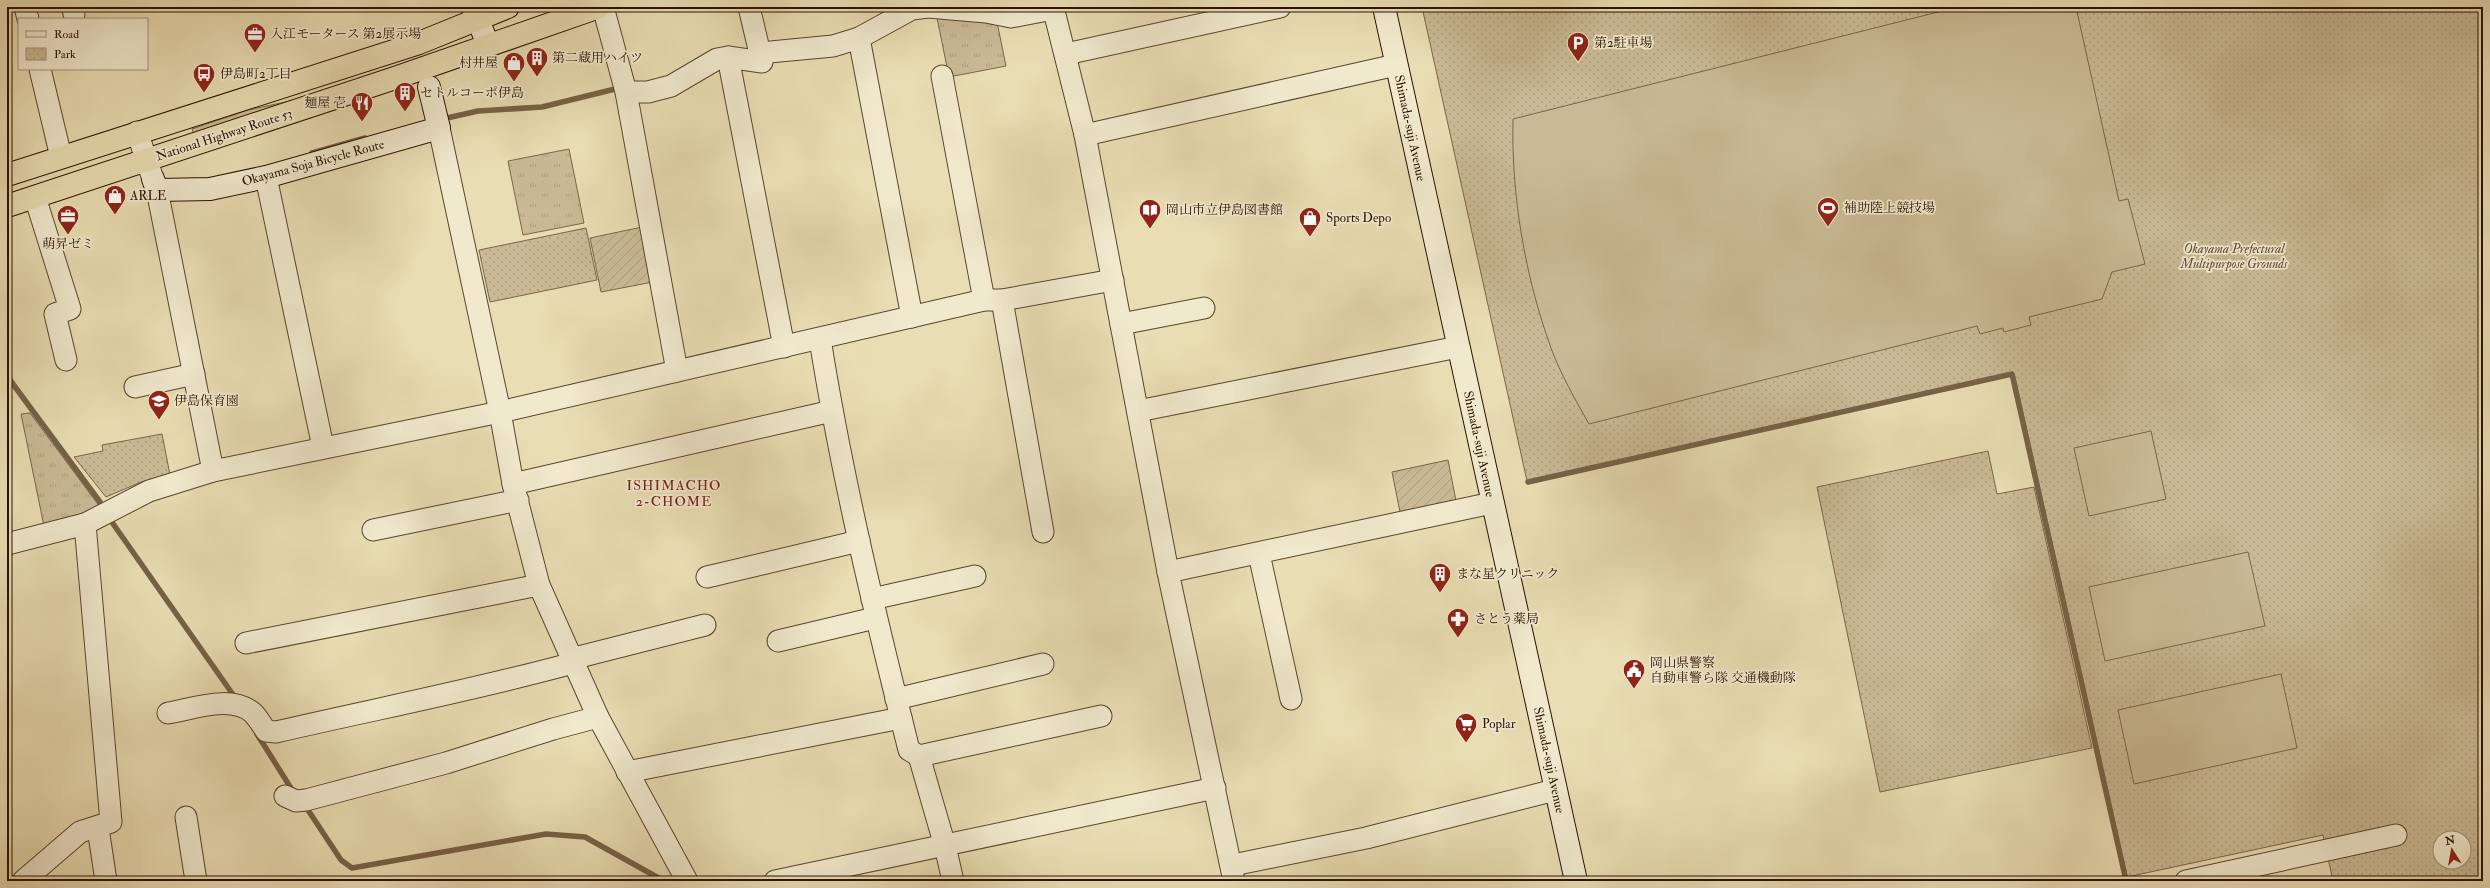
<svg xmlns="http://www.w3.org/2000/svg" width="2490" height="888" viewBox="0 0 2490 888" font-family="'IM FELL Double Pica','Noto Serif JP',serif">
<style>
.grass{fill:url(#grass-tufts);stroke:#7a664a}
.park{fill:url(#park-dots);stroke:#7a664a;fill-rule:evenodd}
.garden{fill:url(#garden-furrows);stroke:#7a664a}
.pitch{fill:#c9ba95;stroke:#7a664a}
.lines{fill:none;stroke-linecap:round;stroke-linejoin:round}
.stream{stroke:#766247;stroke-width:5.5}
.street-casing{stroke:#5a452d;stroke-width:23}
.secondary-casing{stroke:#2b1200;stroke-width:24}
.highway-casing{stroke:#2b1200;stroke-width:24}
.street{stroke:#f1e9ce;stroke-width:21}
.secondary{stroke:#f1e9ce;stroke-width:22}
.highway{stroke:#e9ddb3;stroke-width:22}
.labels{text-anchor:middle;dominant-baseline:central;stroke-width:3.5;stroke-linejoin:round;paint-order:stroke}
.poi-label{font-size:13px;fill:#2b1200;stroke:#f1e9ce;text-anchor:start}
.street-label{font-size:13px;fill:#2b1200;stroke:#f1e9ce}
.park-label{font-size:13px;font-style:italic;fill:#624d34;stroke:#f1e9ce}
.neighbourhood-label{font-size:14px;letter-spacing:1px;fill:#7a1f14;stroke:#f1e9ce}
</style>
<defs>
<pattern id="grass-tufts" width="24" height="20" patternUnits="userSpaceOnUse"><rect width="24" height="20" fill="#c9ba95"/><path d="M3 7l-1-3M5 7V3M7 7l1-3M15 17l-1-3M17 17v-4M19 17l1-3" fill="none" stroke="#ad9f7f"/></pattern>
<pattern id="park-dots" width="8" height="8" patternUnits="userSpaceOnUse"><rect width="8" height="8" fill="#c9ba95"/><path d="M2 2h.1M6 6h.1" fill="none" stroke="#ad9f7f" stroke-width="1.8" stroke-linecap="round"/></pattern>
<pattern id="garden-furrows" width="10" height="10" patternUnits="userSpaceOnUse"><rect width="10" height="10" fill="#c9ba95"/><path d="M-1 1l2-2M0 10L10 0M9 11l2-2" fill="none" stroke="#ad9f7f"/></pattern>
</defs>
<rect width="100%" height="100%" fill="#e9ddb3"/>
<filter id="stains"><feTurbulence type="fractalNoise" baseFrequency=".005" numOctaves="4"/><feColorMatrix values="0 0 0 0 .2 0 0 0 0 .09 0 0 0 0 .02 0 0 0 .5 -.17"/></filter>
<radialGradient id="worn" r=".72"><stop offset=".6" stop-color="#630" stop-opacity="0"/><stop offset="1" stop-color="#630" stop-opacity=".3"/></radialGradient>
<g class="grass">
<path d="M936,13L997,22L1006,66L949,77Z"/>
<path d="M304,98L194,134L192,129L248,110Z"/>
<path d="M569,149L584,223L523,235L508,161Z"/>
<path d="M30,413L103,511L45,531L21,414Z"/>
</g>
<g class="park">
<path d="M1422,7H2483V881H2333L2323,835L2127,877L2014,373L1527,481ZM2440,838H2464V862H2440Z"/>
<path d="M586,228L597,280L490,302L479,250Z"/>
<path d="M162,434L170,475L141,482L106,497L74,457L103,451L102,445Z"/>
<path d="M1988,451L1997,494L2034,487L2092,748L1880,792L1817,487Z"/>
</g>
<g class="garden">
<path d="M642,227L653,282L601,292L590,238Z"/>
<path d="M1448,460L1457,506L1401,517L1392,472Z"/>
</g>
<g class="pitch">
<path d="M1958,7H2076L2119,201L2128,199L2145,264L2112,272L2102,299L2029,317L2031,325L2004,332L2003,328L1980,334L1977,326L1589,424C1575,399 1561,375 1551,348C1525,276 1511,195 1513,119Z"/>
<path d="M2151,431L2166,499L2089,516L2074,448Z"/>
<path d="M2248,552L2265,626L2105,661L2089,587Z"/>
<path d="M2281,674L2297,748L2134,784L2118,710Z"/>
</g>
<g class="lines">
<g class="stream">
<path d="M1062,10L1072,7"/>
<path d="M447,118L478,111L542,107L615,89"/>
<path d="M312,153L365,138"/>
<path d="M7,376L100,502"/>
<path d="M1528,482L2012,374L2125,876"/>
<path d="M109,518L234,696"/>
<path d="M257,734L294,793"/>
<path d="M308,810L341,860L352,868L546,834L585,837L664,881"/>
</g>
<g class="street-casing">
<g id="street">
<path d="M25,7L28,19"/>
<path d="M73,7L74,14"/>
<path d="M603,7L626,92L677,371"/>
<path d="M1053,7L1085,135L1168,572L1234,881"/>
<path d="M859,38L912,317"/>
<path d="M760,53L833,46L859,38L912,9L928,7L986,12L1011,17L1053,9"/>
<path d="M1066,54L1280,7"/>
<path d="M728,57L784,347"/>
<path d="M40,69L61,157"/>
<path d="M942,76L984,300"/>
<path d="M626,92H648L671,86L717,59L728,57L762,62L749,7"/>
<path d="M439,128L500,412L513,484L539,585L598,717L687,881"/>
<path d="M137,132L152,176"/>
<path d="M1085,135L1396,65"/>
<path d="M266,177L323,447"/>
<path d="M157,190L213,471"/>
<path d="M35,197L70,309L55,314L66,360"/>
<path d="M1002,300L1043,532"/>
<path d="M1121,324L1204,308"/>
<path d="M820,339C842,478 875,614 909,750L919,756L1101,716"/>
<path d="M135,387L194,374"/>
<path d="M1138,411L1458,347"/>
<path d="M513,484L832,411"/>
<path d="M373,530L518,500"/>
<path d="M7,544L85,524L149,491L213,471L500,412L984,300H1002L1113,280"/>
<path d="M1259,554L1291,699"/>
<path d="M1168,572L1492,503"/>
<path d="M707,577L859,541"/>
<path d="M872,599L975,576"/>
<path d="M778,641L875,618"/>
<path d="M246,643L539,585"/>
<path d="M571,659L705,625"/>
<path d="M896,699L1043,664"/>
<path d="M168,713C193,709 231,694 253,713C258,718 262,725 266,731L276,732C375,709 475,690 573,663"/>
<path d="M919,756L945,846L953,881"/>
<path d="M627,772L901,718"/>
<path d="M285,796L296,801L306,800L446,763L553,729L598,717"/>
<path d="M186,817L196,881"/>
<path d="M98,828L106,881"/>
<path d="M1233,865L1366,838L1555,790"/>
<path d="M23,881L80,832L111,822L85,524"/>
<path d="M775,881L1215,788"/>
<path d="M2186,881L2396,835"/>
</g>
</g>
<g class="secondary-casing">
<g id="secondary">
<path d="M473,7L488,45"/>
<path d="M1384,7L1576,881"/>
<path d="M153,179L157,190L210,189L266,177L439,128L429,87"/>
</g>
</g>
<g class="highway-casing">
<g id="highway">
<path d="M7,175L419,43L508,7"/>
<path d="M7,206L395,78L599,7"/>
</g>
</g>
<use href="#street" class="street"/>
<use href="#secondary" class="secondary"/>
<use href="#highway" class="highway"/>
</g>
<defs>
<g id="office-pin" transform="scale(1.15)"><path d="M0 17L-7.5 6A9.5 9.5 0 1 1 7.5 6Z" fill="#8f2418" stroke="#f1e9ce"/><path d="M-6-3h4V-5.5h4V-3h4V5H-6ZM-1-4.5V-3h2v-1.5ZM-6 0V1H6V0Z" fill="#fff"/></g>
<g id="parking-pin" transform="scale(1.15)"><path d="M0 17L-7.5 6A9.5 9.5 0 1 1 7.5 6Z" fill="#8f2418" stroke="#f1e9ce"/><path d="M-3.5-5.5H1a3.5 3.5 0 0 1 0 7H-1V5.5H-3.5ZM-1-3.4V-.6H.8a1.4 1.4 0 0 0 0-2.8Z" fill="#fff"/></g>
<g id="building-pin" transform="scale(1.15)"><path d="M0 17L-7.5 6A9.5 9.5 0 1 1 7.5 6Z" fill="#8f2418" stroke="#f1e9ce"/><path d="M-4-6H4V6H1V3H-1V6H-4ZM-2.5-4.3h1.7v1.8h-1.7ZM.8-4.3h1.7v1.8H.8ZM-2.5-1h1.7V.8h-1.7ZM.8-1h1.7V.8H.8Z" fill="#fff"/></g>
<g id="shop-pin" transform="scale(1.15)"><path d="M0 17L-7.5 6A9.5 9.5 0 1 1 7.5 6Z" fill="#8f2418" stroke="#f1e9ce"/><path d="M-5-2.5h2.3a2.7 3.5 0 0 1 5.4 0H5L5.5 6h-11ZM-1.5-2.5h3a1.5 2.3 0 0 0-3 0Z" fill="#fff"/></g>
<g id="bus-pin" transform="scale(1.15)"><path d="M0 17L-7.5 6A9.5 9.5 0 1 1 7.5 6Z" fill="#8f2418" stroke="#f1e9ce"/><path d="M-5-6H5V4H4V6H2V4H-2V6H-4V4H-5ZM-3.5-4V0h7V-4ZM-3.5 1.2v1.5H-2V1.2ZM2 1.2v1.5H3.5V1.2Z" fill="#fff"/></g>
<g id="restaurant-pin" transform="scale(1.15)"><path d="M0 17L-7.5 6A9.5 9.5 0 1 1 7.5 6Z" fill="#8f2418" stroke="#f1e9ce"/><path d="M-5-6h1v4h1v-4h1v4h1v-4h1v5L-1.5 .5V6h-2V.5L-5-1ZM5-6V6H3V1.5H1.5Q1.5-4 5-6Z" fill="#fff"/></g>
<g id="stadium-pin" transform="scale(1.15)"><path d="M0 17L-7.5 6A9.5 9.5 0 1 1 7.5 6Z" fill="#8f2418" stroke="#f1e9ce"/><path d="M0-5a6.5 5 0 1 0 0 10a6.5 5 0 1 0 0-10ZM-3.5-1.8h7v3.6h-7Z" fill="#fff"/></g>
<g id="library-pin" transform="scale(1.15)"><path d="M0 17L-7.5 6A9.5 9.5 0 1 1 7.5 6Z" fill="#8f2418" stroke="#f1e9ce"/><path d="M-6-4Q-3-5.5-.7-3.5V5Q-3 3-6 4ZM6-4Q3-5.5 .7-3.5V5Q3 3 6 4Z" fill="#fff"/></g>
<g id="school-pin" transform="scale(1.15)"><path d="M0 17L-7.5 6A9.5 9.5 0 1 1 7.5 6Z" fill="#8f2418" stroke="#f1e9ce"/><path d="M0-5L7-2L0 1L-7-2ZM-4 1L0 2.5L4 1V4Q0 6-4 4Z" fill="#fff"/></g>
<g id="pharmacy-pin" transform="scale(1.15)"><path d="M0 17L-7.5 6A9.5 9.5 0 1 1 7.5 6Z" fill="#8f2418" stroke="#f1e9ce"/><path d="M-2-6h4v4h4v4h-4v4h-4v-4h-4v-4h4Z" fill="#fff"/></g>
<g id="civic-pin" transform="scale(1.15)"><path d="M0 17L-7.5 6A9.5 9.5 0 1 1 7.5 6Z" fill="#8f2418" stroke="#f1e9ce"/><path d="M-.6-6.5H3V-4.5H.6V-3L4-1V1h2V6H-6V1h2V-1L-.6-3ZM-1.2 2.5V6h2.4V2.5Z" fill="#fff"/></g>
<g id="supermarket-pin" transform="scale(1.15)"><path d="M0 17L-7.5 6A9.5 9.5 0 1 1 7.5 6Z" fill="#8f2418" stroke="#f1e9ce"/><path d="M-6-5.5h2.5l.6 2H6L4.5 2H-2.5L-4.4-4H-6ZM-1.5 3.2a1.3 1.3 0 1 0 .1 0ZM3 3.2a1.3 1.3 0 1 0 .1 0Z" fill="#fff"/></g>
</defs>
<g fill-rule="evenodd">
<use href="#office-pin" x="255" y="34"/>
<use href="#parking-pin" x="1578" y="43"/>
<use href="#building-pin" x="537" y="58"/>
<use href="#shop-pin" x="514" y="63"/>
<use href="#bus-pin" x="204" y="74"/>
<use href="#building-pin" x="405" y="93"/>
<use href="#restaurant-pin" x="362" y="103"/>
<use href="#shop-pin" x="115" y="196"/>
<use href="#stadium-pin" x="1828" y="208"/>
<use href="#library-pin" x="1150" y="210"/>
<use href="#office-pin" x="68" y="216"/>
<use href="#shop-pin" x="1310" y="218"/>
<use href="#school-pin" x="159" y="401"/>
<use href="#building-pin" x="1440" y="574"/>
<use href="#pharmacy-pin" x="1458" y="619"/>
<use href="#civic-pin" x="1634" y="670"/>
<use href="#supermarket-pin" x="1466" y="724"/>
</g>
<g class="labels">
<g class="poi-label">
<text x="270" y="34">入江モータース 第2展示場</text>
<text x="1594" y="43">第2駐車場</text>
<text x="552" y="58">第二蔵用ハイツ</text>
<text x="498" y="63" text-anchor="end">村井屋</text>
<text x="220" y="74">伊島町2丁目</text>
<text x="420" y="93">セトルコーポ伊島</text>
<text x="346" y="103" text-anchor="end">麺屋 壱</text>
<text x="130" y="196">ARLE</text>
<text x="1844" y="208">補助陸上競技場</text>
<text x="1166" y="210">岡山市立伊島図書館</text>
<text x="1326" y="218">Sports Depo</text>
<text x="68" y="244" text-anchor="middle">萌昇ゼミ</text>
<text x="174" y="401">伊島保育園</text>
<text x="1456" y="574">まな星クリニック</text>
<text x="1474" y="619">さとう薬局</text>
<text x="1650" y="663">岡山県警察<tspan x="1650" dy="15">自動車警ら隊 交通機動隊</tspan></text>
<text x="1482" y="724">Poplar</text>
</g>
<g class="street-label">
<text transform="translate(1410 128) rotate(78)">Shimada-suji Avenue</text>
<text transform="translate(224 135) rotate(-18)">National Highway Route 53</text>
<text transform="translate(313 163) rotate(-15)">Okayama Soja Bicycle Route</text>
<text transform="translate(1479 444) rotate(78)">Shimada-suji Avenue</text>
<text transform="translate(1549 760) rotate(78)">Shimada-suji Avenue</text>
</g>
<g class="park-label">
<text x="2234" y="249">Okayama Prefectural<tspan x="2234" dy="15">Multipurpose Grounds</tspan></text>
</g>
<g class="neighbourhood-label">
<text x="674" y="485">ISHIMACHO<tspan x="674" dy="16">2-CHOME</tspan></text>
</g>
</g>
<rect width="2490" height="888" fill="none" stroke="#e9ddb3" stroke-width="24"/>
<rect x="8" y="8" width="2474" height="872" fill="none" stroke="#2b1200" stroke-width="2"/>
<rect x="12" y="12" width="2466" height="864" fill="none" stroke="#2b1200"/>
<rect x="18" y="18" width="130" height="52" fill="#f1e9ce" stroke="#a2937c"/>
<rect x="26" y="31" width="20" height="6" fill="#f1e9ce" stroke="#a2937c"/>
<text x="54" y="38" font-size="12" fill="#2b1200">Road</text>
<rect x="26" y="48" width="20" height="12" fill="url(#park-dots)" stroke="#a2937c"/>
<text x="54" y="58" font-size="12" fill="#2b1200">Park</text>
<g transform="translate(2452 850) rotate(349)"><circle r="19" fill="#f1e9ce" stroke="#a2937c"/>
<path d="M0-3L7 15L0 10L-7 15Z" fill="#8f2418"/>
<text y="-6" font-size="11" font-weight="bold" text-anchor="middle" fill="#2b1200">N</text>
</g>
<rect width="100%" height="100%" filter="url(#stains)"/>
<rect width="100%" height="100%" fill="url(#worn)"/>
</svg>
